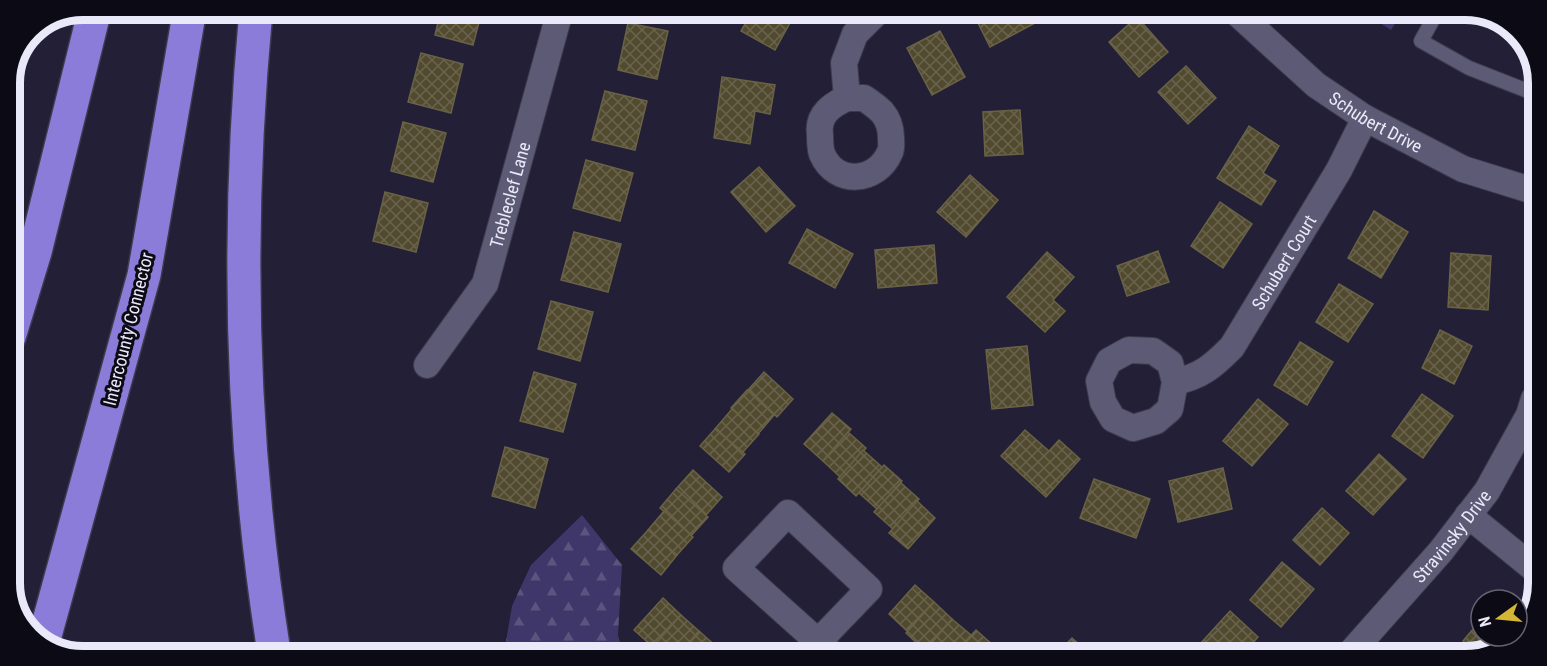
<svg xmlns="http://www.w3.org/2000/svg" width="1547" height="666" viewBox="0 0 1547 666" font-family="'Roboto Condensed',sans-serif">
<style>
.green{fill:#3f3769}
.forest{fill:url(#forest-firs)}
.building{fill:url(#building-cross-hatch);stroke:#696245;stroke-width:1.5}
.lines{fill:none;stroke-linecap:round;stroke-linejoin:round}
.lane-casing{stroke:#3d3a4d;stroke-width:16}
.street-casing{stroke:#3d3a4d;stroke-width:28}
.highway-casing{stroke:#3d3a4d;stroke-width:36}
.lane{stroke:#5d5a75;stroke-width:14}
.street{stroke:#5d5a75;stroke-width:26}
.highway{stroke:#8c7cda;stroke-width:33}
.labels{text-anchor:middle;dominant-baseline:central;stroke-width:6;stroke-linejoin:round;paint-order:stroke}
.street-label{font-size:18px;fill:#eae9f9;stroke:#0c0a14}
.rim{fill:none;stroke:#eae9f9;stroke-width:8}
</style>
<defs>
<pattern id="forest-firs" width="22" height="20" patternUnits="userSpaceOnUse" patternTransform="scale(1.5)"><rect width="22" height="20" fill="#3f3769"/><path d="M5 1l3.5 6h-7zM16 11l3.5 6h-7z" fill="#5b547f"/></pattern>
<pattern id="building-cross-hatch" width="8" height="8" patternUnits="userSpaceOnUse" patternTransform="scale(1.5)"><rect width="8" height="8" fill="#514a2f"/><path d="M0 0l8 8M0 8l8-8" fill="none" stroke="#6a644e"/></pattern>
</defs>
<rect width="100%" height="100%" fill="#221f36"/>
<path class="green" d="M1366,14H1401L1391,30Z"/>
<path class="forest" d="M582,515L622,565L618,635L623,654L504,653L512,606L531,565Z"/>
<g class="building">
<path d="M441,10L482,11L473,45L435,35Z"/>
<path d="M752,12H796L775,50L741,31Z"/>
<path d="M973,13H1032L1037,22L990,47Z"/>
<path d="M1137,17L1168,52L1139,77L1109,42Z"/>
<path d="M628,23L668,31L657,79L618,70Z"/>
<path d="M940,31L965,77L932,95L907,48Z"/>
<path d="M421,53L463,64L451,113L408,102Z"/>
<path d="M1186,66L1216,98L1188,124L1158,92Z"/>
<path d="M722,77L775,85L770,114L755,111L750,144L714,138Z"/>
<path d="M605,91L647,101L635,150L592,140Z"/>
<path d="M1020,110L1023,154L985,156L983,112Z"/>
<path d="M403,122L446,133L433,182L391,171Z"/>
<path d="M1249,126L1279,146L1263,173L1276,181L1261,205L1217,178Z"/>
<path d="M586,160L633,173L620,221L573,208Z"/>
<path d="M759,167L795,206L766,232L731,192Z"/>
<path d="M970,175L998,200L966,237L937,212Z"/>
<path d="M385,192L428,203L416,252L373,241Z"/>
<path d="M1220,202L1252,224L1223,268L1191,246Z"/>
<path d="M1374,211L1408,232L1381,278L1348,258Z"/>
<path d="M807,229L853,254L835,288L789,263Z"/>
<path d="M574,232L621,244L608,292L561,280Z"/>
<path d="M934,245L937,283L878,288L875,250Z"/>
<path d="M1158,251L1169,282L1127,296L1117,266Z"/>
<path d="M1047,252L1074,277L1053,300L1065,311L1045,332L1007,297Z"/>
<path d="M1451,253L1491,256L1488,310L1448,307Z"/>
<path d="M1339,284L1373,304L1348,342L1316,322Z"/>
<path d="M551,301L593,312L580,361L538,349Z"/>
<path d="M1440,330L1472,346L1454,384L1422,368Z"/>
<path d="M1300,342L1333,362L1307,405L1274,385Z"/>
<path d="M1027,346L1033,405L992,409L986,350Z"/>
<path d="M534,372L576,384L563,432L520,421Z"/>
<path d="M764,372L793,399L777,417L748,390Z"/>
<path d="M747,390L774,415L758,434L731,408Z"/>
<path d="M1422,394L1453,416L1423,458L1392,436Z"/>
<path d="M1258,399L1288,424L1252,466L1223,441Z"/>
<path d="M732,409L759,434L743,452L715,429Z"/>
<path d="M832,413L851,429L823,461L804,444Z"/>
<path d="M715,429L745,454L729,472L700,446Z"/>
<path d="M1025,430L1049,451L1059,440L1080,459L1046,497L1001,456Z"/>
<path d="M848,432L866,448L840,477L823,461Z"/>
<path d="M505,447L548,459L535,508L492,496Z"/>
<path d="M863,450L882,467L856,496L838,479Z"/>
<path d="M1379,454L1406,479L1373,515L1346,491Z"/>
<path d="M884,465L902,481L877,509L859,493Z"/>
<path d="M1223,468L1232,509L1178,522L1169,481Z"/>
<path d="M693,470L722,497L706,515L676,489Z"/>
<path d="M1094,479L1150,499L1136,538L1080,518Z"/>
<path d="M901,483L919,499L893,529L874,512Z"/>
<path d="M676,489L708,517L691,536L660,508Z"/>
<path d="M917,501L935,518L908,549L889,533Z"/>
<path d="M1322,508L1349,533L1320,565L1293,540Z"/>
<path d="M664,511L693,537L677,555L648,530Z"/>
<path d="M648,530L677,555L661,575L631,549Z"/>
<path d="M1282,562L1314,589L1281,627L1250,600Z"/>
<path d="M915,585L934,602L907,631L889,614Z"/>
<path d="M663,598L681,615L653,647L634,630Z"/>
<path d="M934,602L952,619L924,650L906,633Z"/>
<path d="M1230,611L1258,637L1241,656H1213L1200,644Z"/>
<path d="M681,615L699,631L679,654H670L657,642Z"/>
<path d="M952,619L971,635L953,655H937L928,647Z"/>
<path d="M1478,623L1481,626V636H1493L1504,645L1477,654L1463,641Z"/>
<path d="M976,630L994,646L986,655H953Z"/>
<path d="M699,631L718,648L713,654H679Z"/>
<path d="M1493,636H1513L1504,645Z"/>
<path d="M1072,638L1090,654L1089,655H1056Z"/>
<path d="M1465,643L1477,654L1465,657H1453Z"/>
</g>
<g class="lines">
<g class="lane-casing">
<path id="lane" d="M1436,14L1421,41L1469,68L1538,95"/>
</g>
<g class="street-casing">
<g id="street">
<path id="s1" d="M1238,14L1316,85L1365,118L1463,169L1537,192"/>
<path d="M847,98H864C870,102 877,107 882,112C888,119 891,129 891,138C891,142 892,148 890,152C877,183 836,186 822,154C820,148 820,141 820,135C817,115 831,105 847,98Z"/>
<path d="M847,98L844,63L855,34L877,12"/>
<path id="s2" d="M427,365L485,284L560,11"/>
<path id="s3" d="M1175,382L1170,409L1156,421L1133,428L1113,419L1103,402L1099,381L1109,361L1129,350L1153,351L1170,363L1175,382C1202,376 1213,366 1232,347L1339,170L1365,118"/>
<path d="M1468,515L1533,568"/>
<path d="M818,642L869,589L788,513L736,568C768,597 800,626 832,654"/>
<path id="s4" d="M1347,657L1441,551L1487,491L1529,415L1534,399"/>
</g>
</g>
<g class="highway-casing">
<g id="highway">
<path d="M256,10C236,224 240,440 274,652"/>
<path d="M9,337L35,252L95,9"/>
<path d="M43,643L144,275L190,9"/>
</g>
</g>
<use href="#lane" class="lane"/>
<use href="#street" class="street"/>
<use href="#highway" class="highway"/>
</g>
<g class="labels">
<g class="street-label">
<text stroke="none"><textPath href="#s1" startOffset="176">Schubert Drive</textPath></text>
<text stroke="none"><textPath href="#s2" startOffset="192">Trebleclef Lane</textPath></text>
<text stroke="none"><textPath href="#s3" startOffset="410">Schubert Court</textPath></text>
<text transform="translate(128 329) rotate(-76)">Intercounty Connector</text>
<text stroke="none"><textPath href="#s4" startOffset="160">Stravinsky Drive</textPath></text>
</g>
</g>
<path d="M0 0H1547V666H0ZM83 20H1465A63 63 0 0 1 1528 83V583A63 63 0 0 1 1465 646H83A63 63 0 0 1 20 583V83A63 63 0 0 1 83 20Z" fill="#0c0a14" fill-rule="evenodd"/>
<path class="rim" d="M83 20H1465A63 63 0 0 1 1528 83V583A63 63 0 0 1 1465 646H83A63 63 0 0 1 20 583V83A63 63 0 0 1 83 20Z"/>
<g transform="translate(1499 618) rotate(255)"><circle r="28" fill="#0c0a14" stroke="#656370" stroke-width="1.5"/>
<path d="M0-4.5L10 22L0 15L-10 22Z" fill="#d4b635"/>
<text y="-9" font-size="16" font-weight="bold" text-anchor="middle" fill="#eae9f9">N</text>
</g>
</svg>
